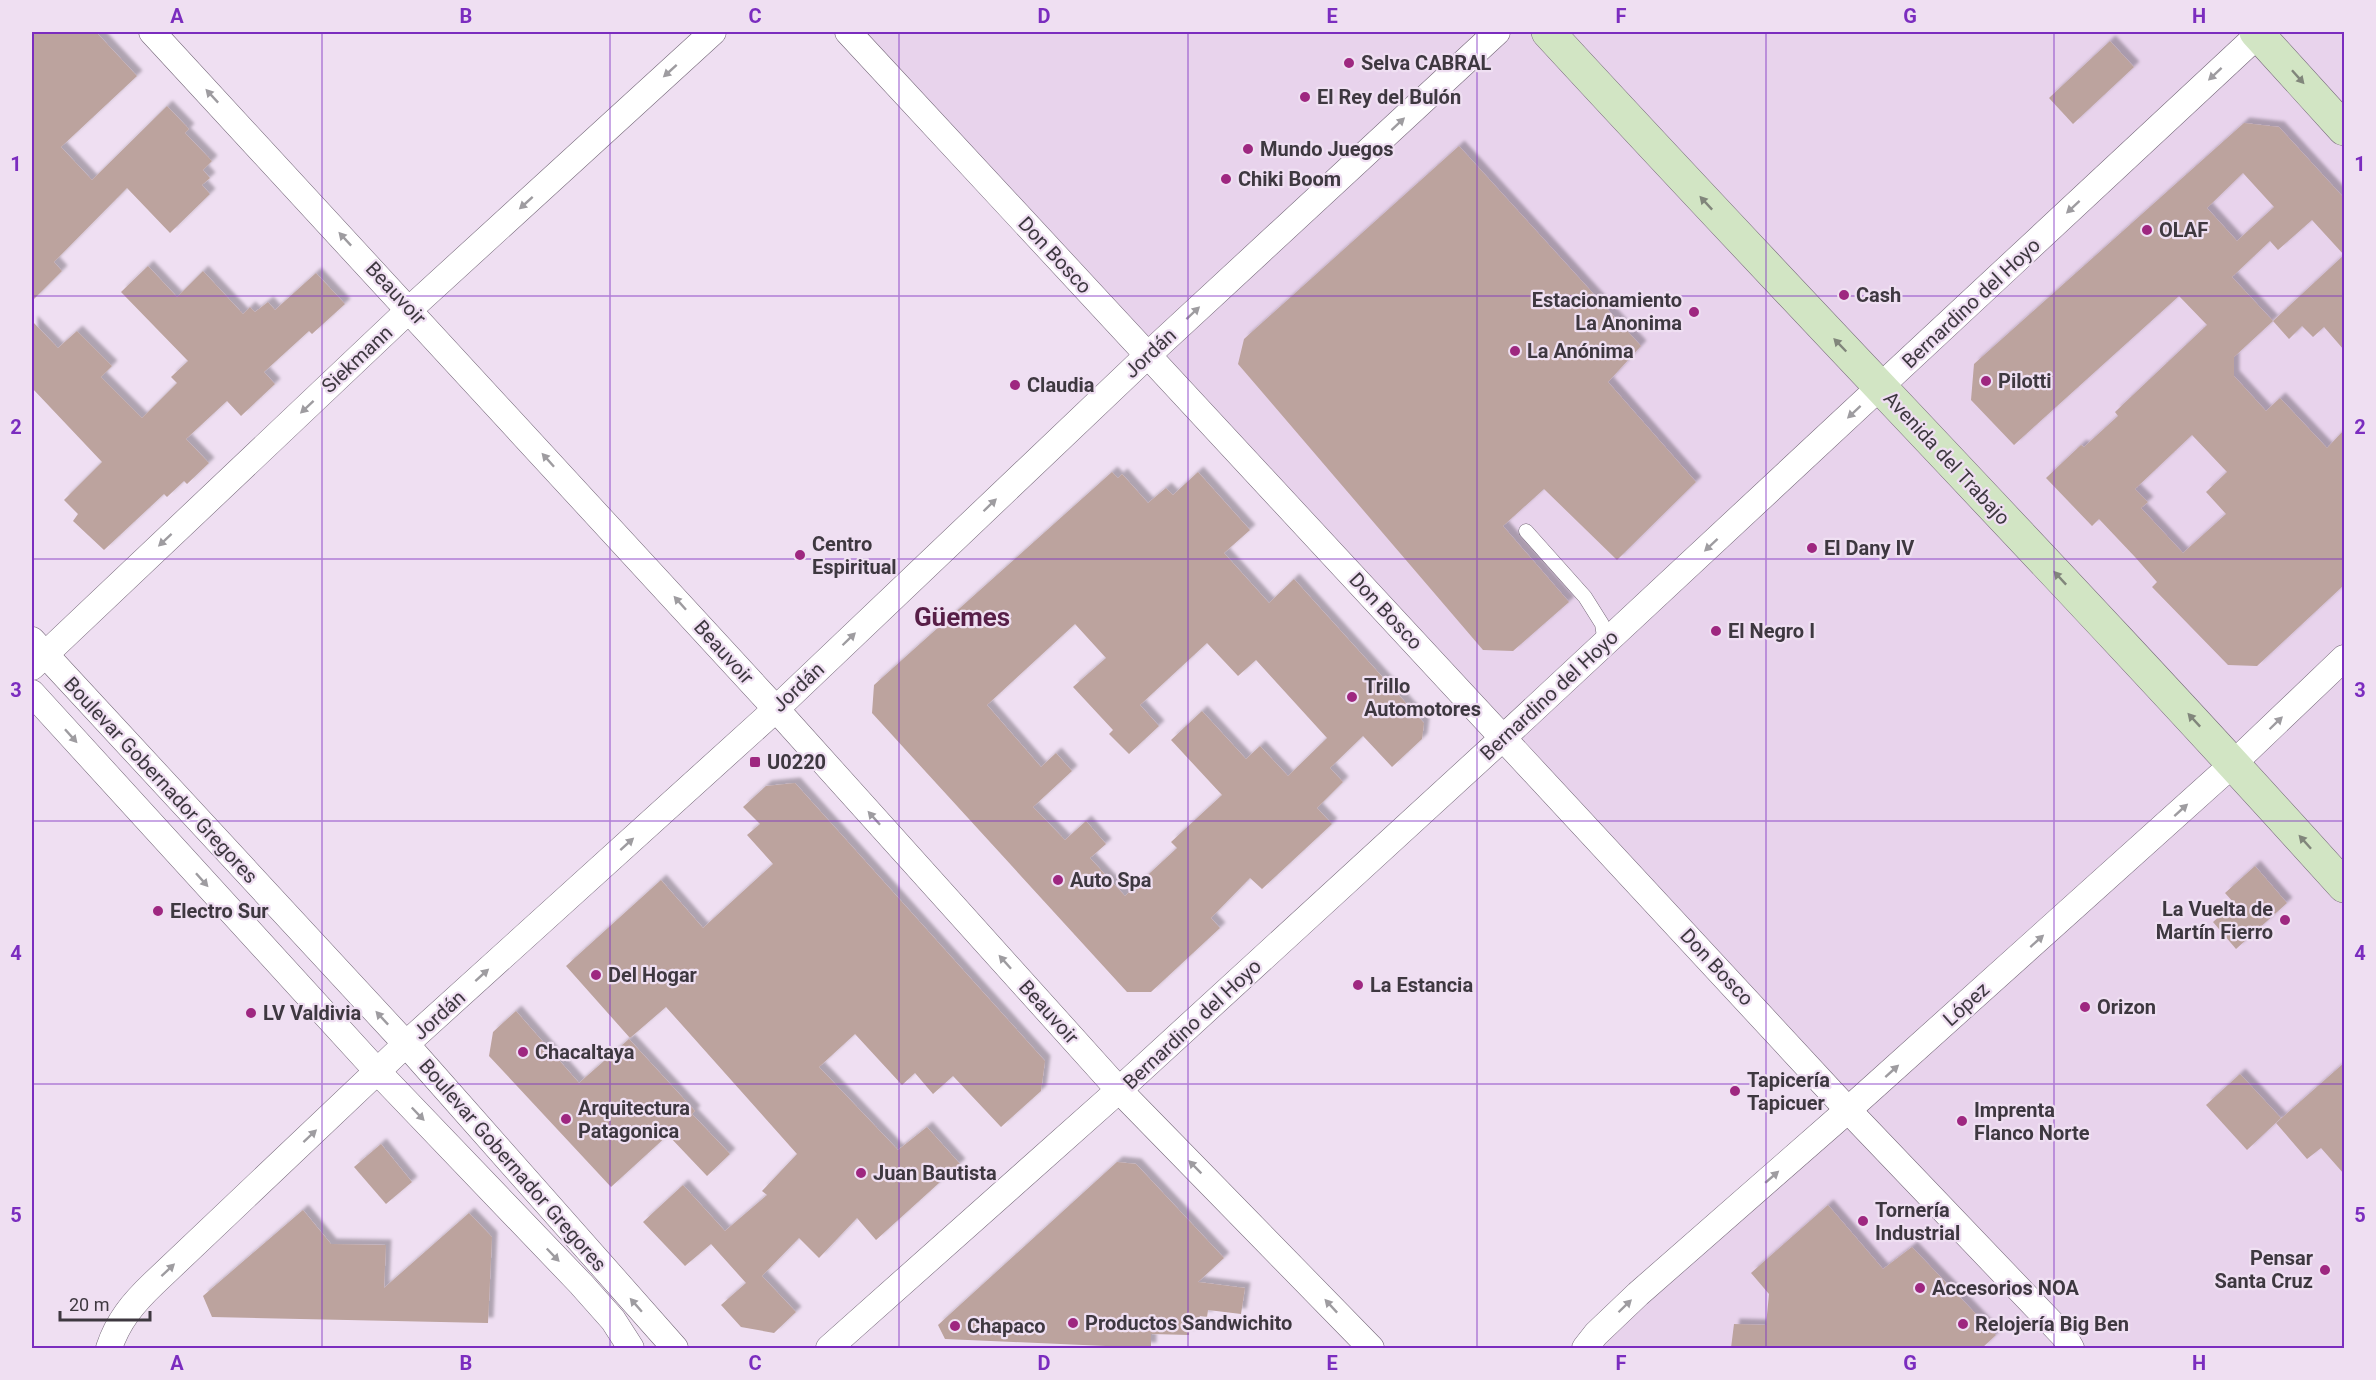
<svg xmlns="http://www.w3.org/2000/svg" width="2376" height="1380" viewBox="0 0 2376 1380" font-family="Roboto,sans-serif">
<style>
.built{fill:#e8d3ec}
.building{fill:#bca39e;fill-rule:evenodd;filter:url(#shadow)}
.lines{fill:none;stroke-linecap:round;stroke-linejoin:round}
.lane-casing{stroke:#736677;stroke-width:15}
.street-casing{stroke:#736677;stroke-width:27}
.secondary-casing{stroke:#736677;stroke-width:34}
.lane{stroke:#fff;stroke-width:14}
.street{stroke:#fff;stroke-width:26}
.secondary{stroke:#d2e5c4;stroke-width:33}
.oneway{fill:#9e9ca0}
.oneway2{fill:#81867b}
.grid{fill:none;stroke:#7b2cbf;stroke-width:1.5;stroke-opacity:0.55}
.poi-dot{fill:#9e2780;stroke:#efdff2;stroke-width:2}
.labels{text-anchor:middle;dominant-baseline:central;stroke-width:4.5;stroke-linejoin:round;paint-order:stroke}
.poi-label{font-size:20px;font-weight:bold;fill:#3e3840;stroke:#efdff2;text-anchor:start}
.street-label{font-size:20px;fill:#3e3840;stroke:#efdff2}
.district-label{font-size:26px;font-weight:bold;fill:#571e47;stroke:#efdff2}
.neatline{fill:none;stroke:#7b2cbf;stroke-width:2}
.grid-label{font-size:20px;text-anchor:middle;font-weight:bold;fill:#7b2cbf}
</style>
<defs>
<filter id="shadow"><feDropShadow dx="5.5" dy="-5.5" stdDeviation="1.5" flood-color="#0004"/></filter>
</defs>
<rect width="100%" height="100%" fill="#efdff2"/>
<path class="built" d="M848,32H2344V1348H1585L1848,1111Z"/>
<g class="building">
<path d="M32,32H96L137,76L61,147L92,180L167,106L189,129L185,133L212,161L203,170L210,178L202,185L210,194L170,233L127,188L54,262L62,271L32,301Z"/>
<path d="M2110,41L2134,67L2073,124L2049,98Z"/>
<path d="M2244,123L2279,127L2344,198V350L2324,327L2313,337L2302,326L2289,339L2273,321L2234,357V376L2266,411L2280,398L2327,448L2344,430V585L2257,666L2228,665L2152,587L2157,582L2135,557L2099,519L2092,526L2046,478L2081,445L2084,447L2118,416L2115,412L2207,325L2179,296L2014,445L1971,400L1974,364ZM2243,173L2274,207L2237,241L2207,208ZM2312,220L2344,255L2273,321L2232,277L2270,241L2278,250ZM2192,435L2227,472L2206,492L2226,514L2183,553L2141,508L2148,502L2135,489Z"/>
<path d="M1459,146L1641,346L1608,382L1696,482L1617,560L1544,489L1503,526L1569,602L1513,651L1483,650L1238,364L1244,339Z"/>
<path d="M148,266L177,297L203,271L243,314L250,307L255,312L268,302L275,310L316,273L345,304L312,334L309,331L264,372L275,384L241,416L227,401L186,439L209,463L187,484L184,481L167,497L164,494L104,550L73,521L78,514L64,500L102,462L32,388V321L58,348L77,331L112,366L101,377L142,418L177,383L171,377L188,361L121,292Z"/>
<path d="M1112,472L1118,478L1122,474L1148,503L1166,488L1173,495L1198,472L1250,530L1224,553L1269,603L1294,579L1424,723L1422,739L1392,767L1363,736L1330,768L1343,782L1317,808L1332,824L1262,889L1250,878L1211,918L1220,928L1151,992H1127L872,713L874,685ZM1075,624L1106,658L1073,687L1113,730L1109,734L1129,754L1159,726L1140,705L1207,643L1238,676L1256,660L1327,738L1288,776L1260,746L1246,759L1202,711L1171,740L1222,795L1171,842L1177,848L1125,896L1090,858L1106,844L1086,821L1065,840L1033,807L1072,771L1056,753L1041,767L987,705Z"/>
<path d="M795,783L1045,1061L1041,1091L1001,1127L953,1076L933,1094L915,1073L902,1085L855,1034L819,1067L898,1150L927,1127L960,1164L876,1240L857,1218L819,1258L799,1238L762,1276L796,1312L774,1333L741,1327L721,1305L746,1283L711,1244L685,1266L643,1222L683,1185L725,1231L767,1195L762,1191L797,1154L666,1007L630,1038L566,966L661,880L703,928L773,864L747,835L760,824L743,807L766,786Z"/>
<path d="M2255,866L2287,903L2236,949L2213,922L2234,903L2225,893Z"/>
<path d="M516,1011L579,1083L629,1039L695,1111L692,1114L730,1154L707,1176L668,1135L611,1187L489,1056L493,1032Z"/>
<path d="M2344,1063V1174L2321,1148L2307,1159L2276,1123Z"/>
<path d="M2240,1074L2281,1118L2247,1150L2206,1105Z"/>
<path d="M381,1144L412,1182L386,1204L354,1167Z"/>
<path d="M1117,1162L1136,1164L1224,1258L1198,1282L1245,1288L1241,1314L1208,1310L1207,1317L1200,1316L1199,1321L1190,1320L1189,1335L1151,1334V1348L945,1339L938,1325Z"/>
<path d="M1828,1205L1883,1269L1912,1247L1996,1335L1982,1348H1731L1734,1324L1766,1325L1769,1294L1751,1273Z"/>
<path d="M303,1210L331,1244L386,1245L384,1288L469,1213L492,1237L488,1323L212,1317L203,1296Z"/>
</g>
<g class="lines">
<g class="lane-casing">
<path id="lane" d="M1526,531L1585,597L1602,624L1605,643"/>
</g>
<g class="street-casing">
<g id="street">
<path d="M152,32L776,709L1119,1090L1371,1348"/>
<path d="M848,32L1848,1110L2064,1336L2071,1348"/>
<path d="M32,640L406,1044L675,1348"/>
<path d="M32,667L410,309L713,32"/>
<path d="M32,693L377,1071L581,1284L613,1320L631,1348"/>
<path d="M109,1348C118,1321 133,1303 154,1283L406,1044L776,709L1148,355L1497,32"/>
<path d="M829,1348L1119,1090L1504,737L2261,32"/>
<path d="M1585,1348L1596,1334L1638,1294L1848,1110L2234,763L2344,658"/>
</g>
</g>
<g class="secondary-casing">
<g id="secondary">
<path d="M1548,32C1811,318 2084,597 2344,886"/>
<path d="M2256,32L2344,129"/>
</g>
</g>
<use href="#lane" class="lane"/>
<use href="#street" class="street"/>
<use href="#secondary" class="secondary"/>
</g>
<defs><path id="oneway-solid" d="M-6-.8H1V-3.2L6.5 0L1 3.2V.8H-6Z" transform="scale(1.5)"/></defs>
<g class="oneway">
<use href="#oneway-solid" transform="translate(670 71) rotate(138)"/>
<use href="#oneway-solid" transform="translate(2215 74) rotate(137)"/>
<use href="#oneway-solid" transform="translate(212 96) rotate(-133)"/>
<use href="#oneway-solid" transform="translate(1398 124) rotate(-43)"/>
<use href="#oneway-solid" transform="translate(526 203) rotate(138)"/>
<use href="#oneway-solid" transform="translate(2073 207) rotate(137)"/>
<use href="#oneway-solid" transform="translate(345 239) rotate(-133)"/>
<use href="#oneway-solid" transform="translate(1193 313) rotate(-43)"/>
<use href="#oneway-solid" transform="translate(307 407) rotate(137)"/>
<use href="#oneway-solid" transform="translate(1854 412) rotate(137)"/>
<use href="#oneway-solid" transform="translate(548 460) rotate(-132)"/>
<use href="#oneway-solid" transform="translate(990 505) rotate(-44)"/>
<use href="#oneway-solid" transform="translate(165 540) rotate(137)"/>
<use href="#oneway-solid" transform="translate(1711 545) rotate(137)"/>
<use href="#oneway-solid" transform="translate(680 603) rotate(-132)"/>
<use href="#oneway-solid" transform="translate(849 639) rotate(-44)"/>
<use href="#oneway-solid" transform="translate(2276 723) rotate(-44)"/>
<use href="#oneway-solid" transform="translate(71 736) rotate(48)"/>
<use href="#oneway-solid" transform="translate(2181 810) rotate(-42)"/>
<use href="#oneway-solid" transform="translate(874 818) rotate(-132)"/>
<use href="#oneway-solid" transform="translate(627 844) rotate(-42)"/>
<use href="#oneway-solid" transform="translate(202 880) rotate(48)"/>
<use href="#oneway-solid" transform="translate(2037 941) rotate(-42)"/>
<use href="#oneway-solid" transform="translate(1005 962) rotate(-132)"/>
<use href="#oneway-solid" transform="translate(482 975) rotate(-42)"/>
<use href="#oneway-solid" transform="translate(382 1018) rotate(-133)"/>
<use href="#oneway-solid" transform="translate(1892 1071) rotate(-42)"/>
<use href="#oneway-solid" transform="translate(418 1114) rotate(46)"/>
<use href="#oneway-solid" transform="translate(310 1136) rotate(-43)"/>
<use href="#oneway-solid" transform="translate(1195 1167) rotate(-135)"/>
<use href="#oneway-solid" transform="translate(1772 1177) rotate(-41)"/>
<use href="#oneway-solid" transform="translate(553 1255) rotate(46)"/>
<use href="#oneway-solid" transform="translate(168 1270) rotate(-43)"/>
<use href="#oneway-solid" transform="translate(636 1305) rotate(-131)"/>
<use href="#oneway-solid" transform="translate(1331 1306) rotate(-133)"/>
<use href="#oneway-solid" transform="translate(1625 1306) rotate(-44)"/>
</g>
<g class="oneway2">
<use href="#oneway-solid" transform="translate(2298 77) rotate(48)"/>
<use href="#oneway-solid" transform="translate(1706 203) rotate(-133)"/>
<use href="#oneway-solid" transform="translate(1840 345) rotate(-134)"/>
<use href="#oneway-solid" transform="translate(2060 578) rotate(-133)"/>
<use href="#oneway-solid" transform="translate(2194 720) rotate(-133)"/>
<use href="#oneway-solid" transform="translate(2305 842) rotate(-132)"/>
</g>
<path class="grid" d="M322,32V1348M610,32V1348M899,32V1348M1188,32V1348M1477,32V1348M1766,32V1348M2054,32V1348M32,296H2344M32,559H2344M32,821H2344M32,1084H2344"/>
<g class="poi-dot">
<circle cx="1349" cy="63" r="6"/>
<circle cx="1305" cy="97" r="6"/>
<circle cx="1248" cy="149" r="6"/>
<circle cx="1226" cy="179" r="6"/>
<circle cx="2147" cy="230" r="6"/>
<circle cx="1844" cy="295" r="6"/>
<circle cx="1694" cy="312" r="6"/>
<circle cx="1515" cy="351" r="6"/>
<circle cx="1986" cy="381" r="6"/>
<circle cx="1015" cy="385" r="6"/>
<circle cx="1812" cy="548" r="6"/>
<circle cx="800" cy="555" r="6"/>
<circle cx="1716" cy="631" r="6"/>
<circle cx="1352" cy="697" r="6"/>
<rect x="749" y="756" width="12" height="12" rx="3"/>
<circle cx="1058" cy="880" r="6"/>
<circle cx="158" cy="911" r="6"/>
<circle cx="2285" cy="920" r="6"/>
<circle cx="596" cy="975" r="6"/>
<circle cx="1358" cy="985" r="6"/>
<circle cx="2085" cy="1007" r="6"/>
<circle cx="251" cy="1013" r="6"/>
<circle cx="523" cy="1052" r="6"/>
<circle cx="1735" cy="1091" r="6"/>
<circle cx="566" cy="1119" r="6"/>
<circle cx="1962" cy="1121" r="6"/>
<circle cx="861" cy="1173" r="6"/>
<circle cx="1863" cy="1221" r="6"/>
<circle cx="2325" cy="1270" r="6"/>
<circle cx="1920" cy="1288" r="6"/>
<circle cx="1073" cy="1323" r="6"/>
<circle cx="1963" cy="1324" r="6"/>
<circle cx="955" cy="1326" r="6"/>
</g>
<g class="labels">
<g class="poi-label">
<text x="1361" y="63">Selva CABRAL</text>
<text x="1317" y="97">El Rey del Bulón</text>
<text x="1260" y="149">Mundo Juegos</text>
<text x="1238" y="179">Chiki Boom</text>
<text x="2159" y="230">OLAF</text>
<text x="1856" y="295">Cash</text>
<text x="1682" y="300" text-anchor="end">Estacionamiento<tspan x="1682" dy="23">La Anonima</tspan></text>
<text x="1527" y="351">La Anónima</text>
<text x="1998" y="381">Pilotti</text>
<text x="1027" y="385">Claudia</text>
<text x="812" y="544">Centro<tspan x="812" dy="23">Espiritual</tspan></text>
<text x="1824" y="548">El Dany IV</text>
<text x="1728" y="631">El Negro I</text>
<text x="1364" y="686">Trillo<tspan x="1364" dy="23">Automotores</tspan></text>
<text x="767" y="762">U0220</text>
<text x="1070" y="880">Auto Spa</text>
<text x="2273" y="909" text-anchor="end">La Vuelta de<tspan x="2273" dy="23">Martín Fierro</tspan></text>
<text x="170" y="911">Electro Sur</text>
<text x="608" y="975">Del Hogar</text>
<text x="1370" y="985">La Estancia</text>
<text x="2097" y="1007">Orizon</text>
<text x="263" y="1013">LV Valdivia</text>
<text x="535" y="1052">Chacaltaya</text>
<text x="1747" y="1080">Tapicería<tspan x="1747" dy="23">Tapicuer</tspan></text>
<text x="578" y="1108">Arquitectura<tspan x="578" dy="23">Patagonica</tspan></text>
<text x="1974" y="1110">Imprenta<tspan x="1974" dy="23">Flanco Norte</tspan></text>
<text x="873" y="1173">Juan Bautista</text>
<text x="1875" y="1210">Tornería<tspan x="1875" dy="23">Industrial</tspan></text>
<text x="2313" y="1258" text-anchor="end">Pensar<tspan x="2313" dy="23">Santa Cruz</tspan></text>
<text x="1932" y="1288">Accesorios NOA</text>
<text x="1085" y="1323">Productos Sandwichito</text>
<text x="1975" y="1324">Relojería Big Ben</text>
<text x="967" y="1326">Chapaco</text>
</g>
<g class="street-label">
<text transform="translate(1055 255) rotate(47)">Don Bosco</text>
<text transform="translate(396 293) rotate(47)">Beauvoir</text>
<text transform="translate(1971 303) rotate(-43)">Bernardino del Hoyo</text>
<text transform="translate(1150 353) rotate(-43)">Jordán</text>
<text transform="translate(357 359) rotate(-43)">Siekmann</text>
<text transform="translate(1947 458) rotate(47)">Avenida del Trabajo</text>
<text transform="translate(1386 611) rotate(47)">Don Bosco</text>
<text transform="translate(724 652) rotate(48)">Beauvoir</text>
<text transform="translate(798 687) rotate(-43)">Jordán</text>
<text transform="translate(1549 695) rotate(-43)">Bernardino del Hoyo</text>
<text transform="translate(161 780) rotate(47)">Boulevar Gobernador Gregores</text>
<text transform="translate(1717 967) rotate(47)">Don Bosco</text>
<text transform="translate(1966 1004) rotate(-42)">López</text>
<text transform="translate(1049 1012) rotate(48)">Beauvoir</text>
<text transform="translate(439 1015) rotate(-42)">Jordán</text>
<text transform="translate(1192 1024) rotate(-43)">Bernardino del Hoyo</text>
<text transform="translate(513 1165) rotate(49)">Boulevar Gobernador Gregores</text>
</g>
<g class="district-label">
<text x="962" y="617">Güemes</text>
</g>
</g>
<rect width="2376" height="1380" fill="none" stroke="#efdff2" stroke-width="66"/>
<path d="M60 1311v9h90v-9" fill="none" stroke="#3e3840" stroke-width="3"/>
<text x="69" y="1311" font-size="18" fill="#3e3840" stroke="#efdff2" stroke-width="4.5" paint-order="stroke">20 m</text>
<rect x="33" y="33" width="2310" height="1314" class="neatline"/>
<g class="grid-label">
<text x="177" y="23">A</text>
<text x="466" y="23">B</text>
<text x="755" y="23">C</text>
<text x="1044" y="23">D</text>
<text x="1332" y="23">E</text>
<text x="1621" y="23">F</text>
<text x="1910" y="23">G</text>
<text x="2199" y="23">H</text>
<text x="16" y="171">1</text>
<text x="2360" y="171">1</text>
<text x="16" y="434">2</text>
<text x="2360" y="434">2</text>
<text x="16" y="697">3</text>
<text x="2360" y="697">3</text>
<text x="16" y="960">4</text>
<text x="2360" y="960">4</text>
<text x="16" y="1222">5</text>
<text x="2360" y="1222">5</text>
<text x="177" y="1370">A</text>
<text x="466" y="1370">B</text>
<text x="755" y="1370">C</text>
<text x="1044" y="1370">D</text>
<text x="1332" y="1370">E</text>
<text x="1621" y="1370">F</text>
<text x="1910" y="1370">G</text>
<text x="2199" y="1370">H</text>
</g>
</svg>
